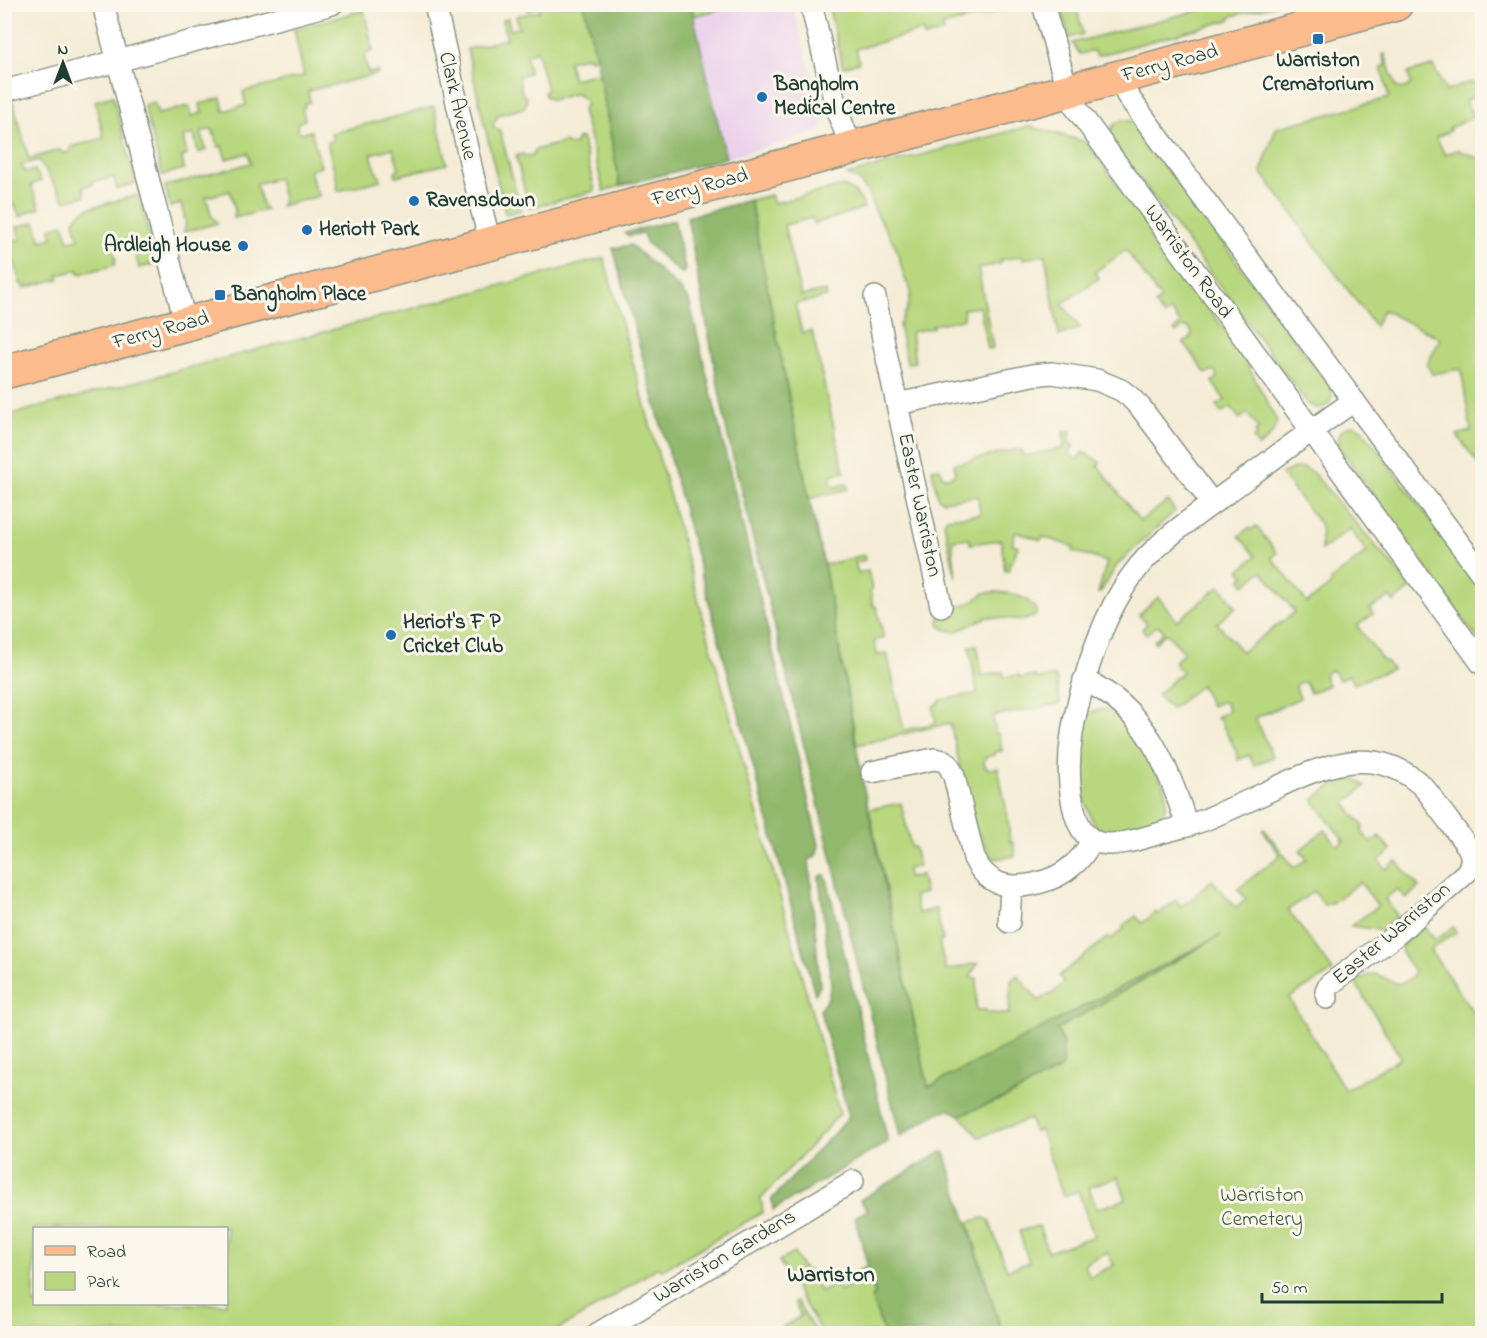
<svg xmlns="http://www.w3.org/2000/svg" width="1487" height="1338" viewBox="0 0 1487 1338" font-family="'Indie Flower',sans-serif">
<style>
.built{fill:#ebd1eb}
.green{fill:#b8d77e;stroke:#6c8a59;stroke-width:1.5;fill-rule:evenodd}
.forest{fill:#92b86d;stroke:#587a50;stroke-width:1.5}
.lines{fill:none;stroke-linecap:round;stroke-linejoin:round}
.street-casing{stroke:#8a9485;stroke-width:24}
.primary-casing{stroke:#8a9485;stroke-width:36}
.street{stroke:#fff;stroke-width:21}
.primary{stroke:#fbbb8c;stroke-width:33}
.poi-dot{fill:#1f6fb2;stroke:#fbf7ec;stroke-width:2}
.labels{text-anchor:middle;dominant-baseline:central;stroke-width:6;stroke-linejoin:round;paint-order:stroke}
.poi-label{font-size:21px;font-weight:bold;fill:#1f3d34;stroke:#fbf7ec;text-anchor:start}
.street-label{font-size:21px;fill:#1f3d34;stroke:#fbf7ec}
.park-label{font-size:21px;fill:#3e5c43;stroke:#fbf7ec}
.neighbourhood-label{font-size:22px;font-weight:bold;fill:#1f3d34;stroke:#fbf7ec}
</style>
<rect width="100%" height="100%" fill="#fbf7ec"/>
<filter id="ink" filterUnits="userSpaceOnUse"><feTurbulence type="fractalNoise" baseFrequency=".0167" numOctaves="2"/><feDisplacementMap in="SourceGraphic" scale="12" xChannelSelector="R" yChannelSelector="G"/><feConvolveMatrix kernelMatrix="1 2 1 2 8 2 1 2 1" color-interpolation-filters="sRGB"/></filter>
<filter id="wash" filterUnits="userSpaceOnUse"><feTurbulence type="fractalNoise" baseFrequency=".008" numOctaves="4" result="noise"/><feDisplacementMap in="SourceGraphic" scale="24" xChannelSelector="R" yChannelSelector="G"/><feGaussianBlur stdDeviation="1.35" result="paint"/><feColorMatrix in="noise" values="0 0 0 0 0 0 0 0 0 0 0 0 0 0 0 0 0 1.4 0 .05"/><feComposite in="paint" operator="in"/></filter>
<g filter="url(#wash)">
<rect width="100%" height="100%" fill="#f4ecd6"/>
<path class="built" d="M741,4L792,5L813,80L822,125L817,133L726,158L693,16Z"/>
<g class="green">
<path d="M1222,4L1276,5L1232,16L1229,20L1096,56L1094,51L1080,54L1072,43Z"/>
<path d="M527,5H584L596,57L590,59L589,56L568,61L573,79L599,73L620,186L604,191L582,110L586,104L585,99L578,96L577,93L552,100L545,96L544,92L547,90L537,51L526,55L529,73L518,76L523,96H526L527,100L524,108L497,115V119L493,123L495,129L500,131L521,210L507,214L505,213L467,49L507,39L502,20L508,18L510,30L519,28L516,16L540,11L539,7L528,10Z"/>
<path d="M691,5H724L725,8L693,16Z"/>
<path d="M828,5V4L1021,5L943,26L944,32L924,37L922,31L856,49L859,62L843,67Z"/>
<path d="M1060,5H1076L1083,34L1069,38Z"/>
<path d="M364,10L373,51L364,55L368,73L378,71V74L308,91L310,102L304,104L305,107L302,108L305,120L299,122L297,126L298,131L302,133L311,131L321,167L310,170L315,190L318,191L319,196L281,206L283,198L278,178L256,184L262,205L266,210L234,218L235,210L230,191L206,197L212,217L218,223L184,232L186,223L181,204L170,207L165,186L251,163L248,153L226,159L222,146L218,147L212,129L201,132L206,150L198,153L194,134L183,137L187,155L182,157L184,169L162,175L144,105L154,102L158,114L189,106L192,116L202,113L200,104L221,98L224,111L246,105L243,92L304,76L294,29Z"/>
<path d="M1385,54L1392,77H1393L1396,87C1402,90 1407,88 1411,83L1408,73L1433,66L1446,91L1470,82L1471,83H1482L1479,94L1465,101L1474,117L1449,128L1450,131L1436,137L1445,155L1459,149L1460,151L1482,159V469L1457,435L1471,431L1461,369L1432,374L1427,364L1440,338L1383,310L1375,326L1298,223L1299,222L1261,172L1276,128L1389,98L1381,67L1386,66L1383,55Z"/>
<path d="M113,96L136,183L117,189L114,177L92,182V185L83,187L85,196L65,201L39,160L21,165L25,172L35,170L41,181L31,185L40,208L30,211L20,217L15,205L7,207L4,201L5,105L13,102L29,159L59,150L64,153L69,152L71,147L104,138L95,101Z"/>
<path d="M434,107L447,164L396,176L395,172L399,168L393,148L371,154L377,174L380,176L381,180L338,191L337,187L338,184L327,142L333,141L331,133Z"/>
<path d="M1123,120L1131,121L1135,125L1331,388C1335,404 1323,413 1308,404L1112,141C1108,131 1112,123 1123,120Z"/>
<path d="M1029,126L1086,142L1187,280L1238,347L1277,421C1275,433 1268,439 1259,447L1253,439L1257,436L1255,432L1259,429L1247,413L1240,419L1231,407L1221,413L1216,406L1225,400L1212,382L1216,379L1217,375L1215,371H1211L1206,374L1184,343L1191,338L1192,333L1189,328L1184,327L1176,333L1174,330L1181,324L1171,311L1164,316L1155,304L1161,299L1126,250L1095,272L1099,278L1062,304L1080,328L1059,336L1045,255L1023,259L1022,256L1000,260V264L978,268L993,348L988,349L980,307L963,309L964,319L932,325L933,328L911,332L915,362L907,363L899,325L908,307L911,290L905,279L895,245L875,211L867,191L858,180L847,175Z"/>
<path d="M582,138L595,191L529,208L516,156L522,154L526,156L533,155L535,150L565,142L569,145L575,144L577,139Z"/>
<path d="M843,186C854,190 861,197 864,208L814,224L812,218L784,225L801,296L826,291L827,297L795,304L802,333L812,331L844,472L832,475C829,480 830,484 835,487L847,484L848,489L809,499L750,200L771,195L774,203Z"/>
<path d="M139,195L157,263L139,268L134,249H131L128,240L112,244L116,260H114L115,265L79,274L78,270L58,275L59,279L24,288L23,284H20L14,260L5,262V243L20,239L17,227L35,222L41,241L53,238L50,228L63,224L69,241L79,239L74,221L79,214L89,208Z"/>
<path d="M604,258L840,1114L761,1199L763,1212L664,1269L661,1270L658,1267L602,1304L552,1333H5V416ZM34,1228H226V1304H34Z"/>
<path d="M1354,425L1362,429L1482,588V645L1340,448C1336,436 1341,426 1354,425Z"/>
<path d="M1071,431L1069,443L1074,446L1070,452L1071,456L1076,459L1079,458L1083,452L1100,462L1098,466L1140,521L1168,501L1175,511L1117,565L1100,593H1098L1107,562L1073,551L1074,547L1043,537L1041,540L1016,532L1012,543L1018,546L1012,563L1009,562V571H1005L1001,540L970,544L969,538L952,540L956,578L944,523L947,518L980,514L978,496L943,501L938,498L932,469L940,468L942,476C947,478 952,477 956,473L954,464L1014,450H1022L1024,456L1064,448L1063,432Z"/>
<path d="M1295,468H1305L1313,473L1412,588L1394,602L1389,597L1370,609L1373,614L1357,626L1384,662L1386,661L1392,669L1354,684L1350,675L1339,680L1335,672L1331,670L1326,673L1324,676L1328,685L1310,693L1306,683L1302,682L1297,684L1296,688L1300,698L1255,718L1273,757L1254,765L1249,755L1238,760L1237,757L1238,756L1230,738H1229L1219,718L1217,719L1216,717L1226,712L1228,708L1225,703L1221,702L1211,706L1201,685L1171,709L1157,695L1182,672L1174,663L1184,652L1166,633L1155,643L1154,641L1163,633V630L1159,626H1156L1147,634L1142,629L1147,624L1139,615L1158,597L1177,621L1220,586L1236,607L1217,623L1242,652L1295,612L1262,571L1245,585L1241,580L1245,576L1240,570L1256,556L1239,536L1249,528L1251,530L1256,526L1277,553L1272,558L1307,603L1332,584L1330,581L1367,552L1350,529L1321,550V525L1281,474Z"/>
<path d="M864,555L865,560L855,563L858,573L868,571L872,589L870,591L873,606H876L884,638L874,641L877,655L887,653L904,730L936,723L933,706L938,704L941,700L977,693L969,646L977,645L982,676L1003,672L1004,677L1019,675L1020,678L1036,676L1037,679L1056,676L1060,704L993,716L996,734H999L1002,751L995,752V755L986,757L984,761L985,767L989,769L998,768L1008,818L1010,842H1013L1015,856L993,859L974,825L950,723L857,745L824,565Z"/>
<path d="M995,592C1012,593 1029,596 1037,612L1035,616L1025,620L987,617L958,631C951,632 946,631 940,626L939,619L942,614L974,601L984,593Z"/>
<path d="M1104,709C1128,713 1144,746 1153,766C1157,774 1163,782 1165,791C1171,809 1158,824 1142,829C1128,832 1114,836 1101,830C1080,819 1075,735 1088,716C1092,711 1097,710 1104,709Z"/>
<path d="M1345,778L1356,779L1365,786L1345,804L1364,827L1361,831L1371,843L1379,836L1391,850L1379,861L1386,869L1396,861L1419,887L1406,899L1397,889L1385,899L1397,915L1382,930L1351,926L1378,906L1360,882L1333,902L1324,905L1314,891L1288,910L1333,971L1289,998L1345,1090L1401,1058L1355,982C1359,980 1364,976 1368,975C1386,970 1392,994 1412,977L1414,972C1411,965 1406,961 1403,955C1396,943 1416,933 1424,926L1435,940L1453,927L1456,932L1430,950L1473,1012L1482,1007V1333H1002L968,1222L984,1218L989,1220L1007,1270L1029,1262L1019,1231L1039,1226L1048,1252L1094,1236L1078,1191L1063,1196L1040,1130L1034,1132L1030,1119L979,1137L960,1115L1007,1097L1062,1068L1057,1029L1196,949L928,1087L869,809L901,803L911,847H914L919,867L907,869L908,878L921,875L925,893L914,896L918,913L936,909L943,940L939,942L946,970L978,963L970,977L977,978L976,1010H986L987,1013L1009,1014L1011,979H1014L1017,975L1039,1001L1048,994L1050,995L1064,983L1059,976L1108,937L1111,939L1124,929L1123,926L1136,916L1142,923L1156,912L1158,914L1176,900L1181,906L1197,895L1196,893L1212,880L1236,908L1246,899L1238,889L1280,855L1263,831L1264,829L1294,868L1307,859L1300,850L1325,830L1337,846L1344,841L1313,800L1340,780ZM1118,1177L1126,1199L1096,1209L1089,1187ZM1107,1252L1114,1265L1090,1277L1084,1264Z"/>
<path d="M794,1253L805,1272L808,1270L821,1292L835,1284L840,1291L851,1284L847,1277L867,1266L875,1295L872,1297L884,1333H822L779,1261Z"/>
<path d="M797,1302L816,1333H784L781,1328L801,1316L794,1303Z"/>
</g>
<g class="forest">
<path d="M584,5H691L726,158L620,186L596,57Z"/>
<path d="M750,200L809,499L824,565L864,789L928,1087L1221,935L1057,1029L1063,1043L1062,1068L1007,1097L960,1115L950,1110L939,1112L900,1136L727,433L687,217Z"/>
<path d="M674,220L685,269L683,273L678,271L646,242L643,233L629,236L625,233Z"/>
<path d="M631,245L680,289L689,300L819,845L816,856L809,860L820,986L815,994L613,248Z"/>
<path d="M822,875H825L827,879L888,1142L773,1210L772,1199L849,1117L820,1010L828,998L831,984L819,877Z"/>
<path d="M941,1152L945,1153L1002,1333H884L871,1297L875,1295L855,1217L868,1210L860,1200Z"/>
</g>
</g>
<g filter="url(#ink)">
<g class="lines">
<g class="street-casing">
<g id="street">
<path d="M103,4L186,325"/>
<path d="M435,4L473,175L490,243"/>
<path d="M811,4L837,111L852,148"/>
<path d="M1043,4L1063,75L1076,108L1482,664"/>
<path d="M1120,77L1127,95L1482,574"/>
<path d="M4,91L332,4"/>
<path d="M875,297L885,349L941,606"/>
<path d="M897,404L1032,375L1052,373L1097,380L1121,390L1129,396L1141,408L1212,503"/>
<path d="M1084,680C1145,708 1168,765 1187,826"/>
<path d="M872,772L934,759L944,761L948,764L954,776L974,858C987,886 1010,890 1038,883C1050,880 1062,875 1072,866C1081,859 1087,850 1092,840"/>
<path d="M1009,922L1011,887"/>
<path d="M1327,998L1326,992L1329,985L1396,935L1467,872C1472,863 1473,857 1468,847C1458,834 1448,820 1438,807C1433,799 1427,790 1420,784C1372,742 1320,767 1271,790C1253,799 1235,807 1216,815C1200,823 1182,827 1164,832C1145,837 1120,847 1100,843C1077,838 1072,805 1070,785C1067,749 1074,716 1084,682C1096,640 1112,599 1140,565C1165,536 1197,515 1228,492C1270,461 1311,430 1354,401"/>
<path d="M597,1334L853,1181"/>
</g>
</g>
<g class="primary-casing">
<path id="primary" d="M4,372L1396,4"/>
</g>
<use href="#street" class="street"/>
<use href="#primary" class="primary"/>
</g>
</g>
<g class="poi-dot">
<rect x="1312" y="33" width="12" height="12" rx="3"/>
<circle cx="762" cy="97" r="6"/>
<circle cx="414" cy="201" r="6"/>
<circle cx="307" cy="230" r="6"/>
<circle cx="243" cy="246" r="6"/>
<rect x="214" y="289" width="12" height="12" rx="3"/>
<circle cx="391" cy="635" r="6"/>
</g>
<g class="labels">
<g class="poi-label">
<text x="1318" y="61" text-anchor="middle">Warriston<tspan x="1318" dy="24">Crematorium</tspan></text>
<text x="774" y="85">Bangholm<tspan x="774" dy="24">Medical Centre</tspan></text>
<text x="426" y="201">Ravensdown</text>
<text x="319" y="230">Heriott Park</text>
<text x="231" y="246" text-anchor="end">Ardleigh House</text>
<text x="232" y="295">Bangholm Place</text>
<text x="403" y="623">Heriot's F P<tspan x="403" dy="24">Cricket Club</tspan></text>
</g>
<g class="street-label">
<text transform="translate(1170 64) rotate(-15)">Ferry Road</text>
<text transform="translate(457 106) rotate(77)">Clark Avenue</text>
<text transform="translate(700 188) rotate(-15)">Ferry Road</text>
<text transform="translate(1188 262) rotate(54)">Warriston Road</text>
<text transform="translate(161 331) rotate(-15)">Ferry Road</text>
<text transform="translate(919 505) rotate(78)">Easter Warriston</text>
<text transform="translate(1392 934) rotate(-40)">Easter Warriston</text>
<text transform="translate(725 1257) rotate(-31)">Warriston Gardens</text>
</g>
<g class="park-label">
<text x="1262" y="1196">Warriston<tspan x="1262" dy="24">Cemetery</tspan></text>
</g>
<g class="neighbourhood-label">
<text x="831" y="1276">Warriston</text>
</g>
</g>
<rect width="1487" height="1338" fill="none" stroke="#fbf7ec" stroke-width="24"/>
<rect x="33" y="1227" width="195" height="78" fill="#fbf7ec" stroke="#a3ada2" stroke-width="1.5"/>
<rect x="45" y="1246" width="30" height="9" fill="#fbbb8c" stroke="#a3ada2" stroke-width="1.5"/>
<text x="87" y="1257" font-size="18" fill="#1f3d34">Road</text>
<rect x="45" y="1272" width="30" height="18" fill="#b8d77e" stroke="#a3ada2" stroke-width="1.5"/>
<text x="87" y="1287" font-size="18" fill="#1f3d34">Park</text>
<g transform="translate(63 63)" stroke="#fbf7ec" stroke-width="4.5" paint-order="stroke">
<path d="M0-4.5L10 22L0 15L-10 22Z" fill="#1f3d34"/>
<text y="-9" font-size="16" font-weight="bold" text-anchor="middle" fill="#1f3d34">N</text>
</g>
<path d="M1262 1293v9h180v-9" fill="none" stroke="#1f3d34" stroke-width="3"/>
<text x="1271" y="1293" font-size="18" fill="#1f3d34" stroke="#fbf7ec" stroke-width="4.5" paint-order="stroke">50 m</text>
</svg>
